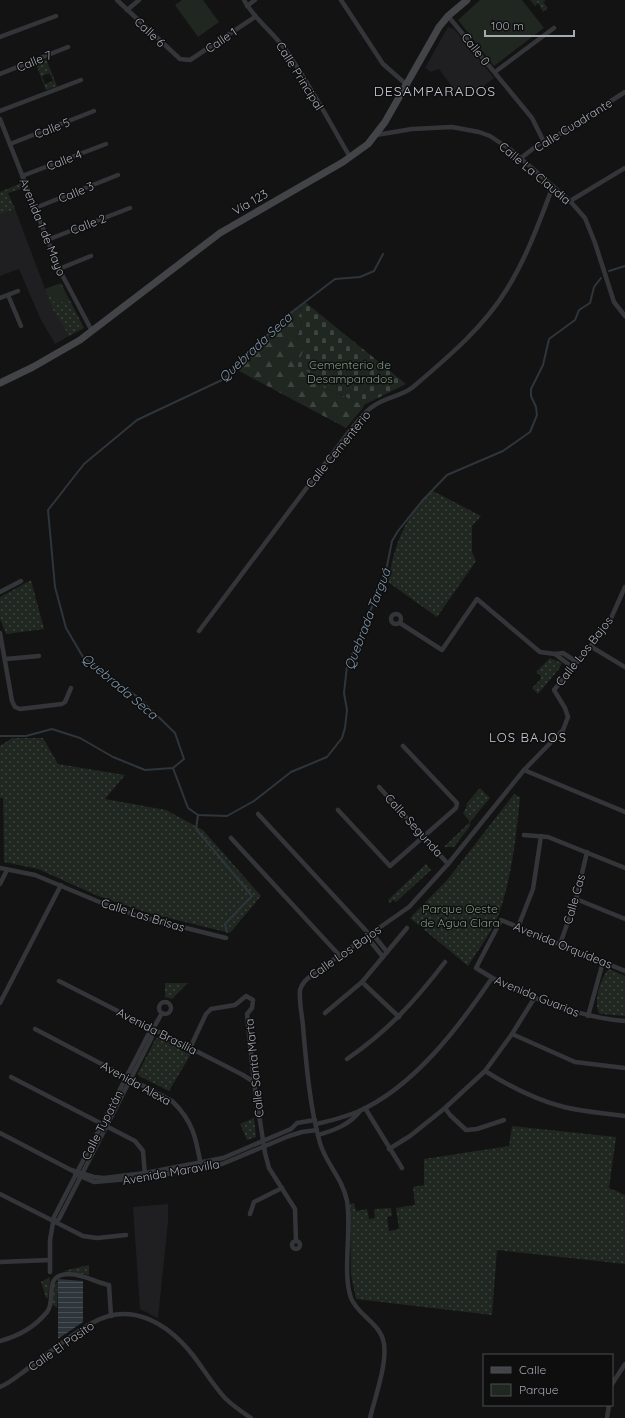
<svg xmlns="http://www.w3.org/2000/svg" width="625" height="1418" viewBox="0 0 625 1418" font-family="Quicksand,sans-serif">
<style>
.built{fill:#1f1f21}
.green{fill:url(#green-dots);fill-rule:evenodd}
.forest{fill:url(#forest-firs)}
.cemetery{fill:url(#cemetery-stones)}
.pitch{fill:#202620}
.water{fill:url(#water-rules)}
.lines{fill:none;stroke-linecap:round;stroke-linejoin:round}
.stream{stroke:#2e353b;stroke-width:2}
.minor{stroke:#343539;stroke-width:4.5}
.secondary{stroke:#434448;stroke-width:7}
.labels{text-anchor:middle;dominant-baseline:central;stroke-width:3;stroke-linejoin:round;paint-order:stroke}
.street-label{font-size:12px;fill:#a6aab3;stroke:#0e0e0f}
.park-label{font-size:12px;fill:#7f9c81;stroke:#0e0e0f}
.water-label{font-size:13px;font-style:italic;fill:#8197aa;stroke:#0e0e0f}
.neighbourhood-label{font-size:13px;letter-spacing:1px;fill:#c7c9d0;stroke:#0e0e0f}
.quarter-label{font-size:14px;letter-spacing:1px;fill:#c7c9d0;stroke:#0e0e0f}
</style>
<defs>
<pattern id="green-dots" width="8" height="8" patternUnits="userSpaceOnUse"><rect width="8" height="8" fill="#202620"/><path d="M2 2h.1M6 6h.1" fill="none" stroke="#3d433e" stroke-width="1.8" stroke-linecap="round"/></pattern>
<pattern id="forest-firs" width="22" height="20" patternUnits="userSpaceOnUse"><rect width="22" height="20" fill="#202620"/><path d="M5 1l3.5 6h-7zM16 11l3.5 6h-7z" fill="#3d433e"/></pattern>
<pattern id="cemetery-stones" width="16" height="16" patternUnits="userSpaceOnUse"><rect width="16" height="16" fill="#202620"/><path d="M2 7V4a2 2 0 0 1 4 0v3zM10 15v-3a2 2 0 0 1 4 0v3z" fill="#3d433e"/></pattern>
<pattern id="water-rules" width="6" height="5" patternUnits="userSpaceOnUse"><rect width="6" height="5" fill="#2e353b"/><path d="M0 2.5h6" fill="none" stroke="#495055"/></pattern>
</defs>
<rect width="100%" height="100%" fill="#131314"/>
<g class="built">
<path d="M448,27L454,29L494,78L473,94L470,89L456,92L439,69L431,72L425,68Z"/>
<path d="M15,209L53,310L69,336L55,344L40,318L19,269L0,276V215Z"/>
<path d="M168,1204V1222L158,1318L140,1309L133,1207Z"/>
</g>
<g class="green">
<path d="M530,0H546L543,2L548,8L543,12L538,3L535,6Z"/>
<path d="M46,59L57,86L46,90L36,64ZM50,73L53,81L45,84L42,76Z"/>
<path d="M21,183L23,188L8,193L15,209L0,215V192Z"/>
<path d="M61,283L84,328L69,336L53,310L45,289Z"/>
<path d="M431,490L481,516L472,526V552L476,561L437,617L388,582C395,542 404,520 431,490Z"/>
<path d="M31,580L44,629L6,634L0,619V597Z"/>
<path d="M550,658L562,663L559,669L538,694L532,688L540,680L541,676L536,672Z"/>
<path d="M12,738H43L58,764L125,775L105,799L166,810L203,830L261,896L230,933L152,914L98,896L38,869L4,862L3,798H0V746Z"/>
<path d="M480,788L490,798L470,822V826L454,847H444L470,822L463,813L466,808L467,803Z"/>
<path d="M514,794L520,797C516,837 512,878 498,916C491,933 478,950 468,966L410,918L448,879Z"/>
<path d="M426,864L431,870L396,902L393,900L390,903L388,900Z"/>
<path d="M609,969L625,976V1016L600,1014C592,1006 601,975 609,969Z"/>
<path d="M165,983H188L172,999L165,997Z"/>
<path d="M160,1037L191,1054L169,1091L139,1076L138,1073L156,1038Z"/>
<path d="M254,1118L256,1137L247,1140L240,1124Z"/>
<path d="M512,1126L616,1137L609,1188L625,1195V1264L497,1250L492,1315L356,1299L351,1275L350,1204L354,1203L356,1211L367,1209L369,1219L375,1218L374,1209L391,1208L392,1216L387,1217L389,1231L399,1229L396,1208L415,1205L413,1187L424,1185V1159L509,1146Z"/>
<path d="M89,1265V1275L63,1271Z"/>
<path d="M50,1277L48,1298H46L41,1282Z"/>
<path d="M58,1282L57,1308L52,1304L54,1284Z"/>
</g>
<path class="forest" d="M300,306L302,321L297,339L308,342L326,381L323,387L364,405L363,408L346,428L239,371L282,319Z"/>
<path class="cemetery" d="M305,302L406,384L364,405L323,387L326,381L296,366L307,343L297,339L302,321L300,306Z"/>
<g class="pitch">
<path d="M182,0H203L219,22L198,37L175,5Z"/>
<path d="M480,0H522L544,28L494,66L458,20Z"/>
<path d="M60,284L68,299L56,305L47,288Z"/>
</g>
<path class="water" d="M58,1279L83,1281V1322L58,1339Z"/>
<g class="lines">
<g class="stream">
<path d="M609,271L625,266"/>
<path d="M0,736H26L52,729L80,738L113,757L145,770L173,768L184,759L175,733L139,698L83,657L66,628L55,587L48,510L84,464L137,420L224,379L284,318L335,279L360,277L374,271L383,254"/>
<path d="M173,768L188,808L198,815L227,816L254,801L291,772L327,757L342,738L345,728L347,710L344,693L347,666L385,576L392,541L398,531L422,501L447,475L503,451L530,432L537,415L536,407L531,396V389L543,365L549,339L575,320L579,310L590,303L594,287L601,278"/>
<path d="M198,815L196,829L252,896L225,924L227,932"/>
</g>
<g class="minor">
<path d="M117,0L180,59L190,60L255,17"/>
<path d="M244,0C254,19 273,32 285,49C309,83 329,121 350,157"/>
<path d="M341,0L383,64L407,85"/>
<path d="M247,6L255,0"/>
<path d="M127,10L139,0"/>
<path d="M448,16L532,118L544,142"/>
<path d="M0,37L56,16"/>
<path d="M495,72L554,28"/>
<path d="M0,74L68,47"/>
<path d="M0,111L81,80"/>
<path d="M0,119L59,269L92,331"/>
<path d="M376,135L412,129L452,127L479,132L490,136L511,150L570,201L585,218L595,243L614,302L625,316"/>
<path d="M10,144L94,111"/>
<path d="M521,158L539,144L553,138L625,92"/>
<path d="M22,176L106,144"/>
<path d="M570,201L625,168"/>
<path d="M35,208L118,175"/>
<path d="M47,240L130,208"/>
<path d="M59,269L91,256"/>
<path d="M8,295L21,326"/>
<path d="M0,298L18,291"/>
<path d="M0,592L21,581"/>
<circle cx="396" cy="619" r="5"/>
<path d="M400,623L442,650L477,599L540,652L555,654L563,653L577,662"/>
<path d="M199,631L348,433C356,424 364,411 375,405C387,397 402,396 413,387C447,358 484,327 507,289C527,257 540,220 553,186"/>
<path d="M0,633L12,701L15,707L20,709L62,704L65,702L71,688"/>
<path d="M590,646L625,667"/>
<path d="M555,654L572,667"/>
<path d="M6,659L39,656"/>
<path d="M524,770L625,812"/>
<path d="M379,787L448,864"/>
<path d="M338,810L390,866L456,808L457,803L403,746"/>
<path d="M258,814L370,935"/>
<path d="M524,835L548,837L625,868"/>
<path d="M231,838L340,956"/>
<path d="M0,868L35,875L97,901L138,916L226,938"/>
<path d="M0,884L7,870"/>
<path d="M576,899L625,919"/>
<path d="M518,927L533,889L541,836"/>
<path d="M372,933L387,952"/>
<path d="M367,937L383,957"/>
<path d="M560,944L576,899L587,852"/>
<path d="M625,971L501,920L476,968C516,994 577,1017 625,1021"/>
<path d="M59,981L243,1075L254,1082"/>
<path d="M362,982L399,1017"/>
<circle cx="165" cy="1008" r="6"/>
<path d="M0,1003L61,885"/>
<path d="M325,1013L362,982L407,928"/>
<path d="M588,1016L603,962"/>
<path d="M35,1029L172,1101C193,1121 196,1138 201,1166"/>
<path d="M512,1034L575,1062L625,1068"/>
<path d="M190,1048L206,1014L211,1009L235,1005L246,996L253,1000L252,1008L247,1014L254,1082L265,1153L269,1168L295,1209L296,1241"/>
<path d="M347,1059C388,1031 415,1001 445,962"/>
<path d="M485,1071C509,1086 536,1100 564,1107C584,1112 605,1113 625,1116"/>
<path d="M11,1077L135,1141L143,1151L145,1176"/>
<path d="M365,1108L402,1168"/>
<path d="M445,1108L450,1115L466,1130L477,1129L504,1120"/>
<path d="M316,1124C330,1121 344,1117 357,1112C413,1088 459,1027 492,978"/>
<path d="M0,1133L71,1170L94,1177L104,1178L145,1173L223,1158L291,1129L297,1123L315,1120"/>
<path d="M318,1135C335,1130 349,1125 360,1111"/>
<path d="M389,1149L410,1136L445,1108L485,1071L512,1034L535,997"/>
<path d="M75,1174L94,1182L151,1177L222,1164L289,1136L302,1132L317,1130"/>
<path d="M0,1194L83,1236L97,1238L126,1235"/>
<path d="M250,1214L254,1202L282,1188"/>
<path d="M55,1222L59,1219L152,1037L153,1029"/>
<circle cx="296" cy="1245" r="4"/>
<path d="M0,1262L50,1260"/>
<path d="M50,1272V1240L54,1217L148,1035L153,1029L162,1013"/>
<path d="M0,1341C19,1336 34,1328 47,1312C57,1300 42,1275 68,1274C83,1274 95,1282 109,1285L111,1316"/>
<path d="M612,1384L625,1364"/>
<path d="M0,1387C12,1382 22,1372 33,1365C52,1350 71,1335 92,1323C131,1301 167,1323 192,1354C203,1368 213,1385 225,1398C233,1406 242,1412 251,1418"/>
<path d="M370,1418C375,1397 387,1365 384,1344C381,1323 358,1316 351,1298C342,1272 352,1230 347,1201C342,1177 326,1164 320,1143C310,1109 306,1062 303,1026C302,1015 299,1002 300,990C302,982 308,978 313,974L409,907L448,864L524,770L563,730L568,717L565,708L554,690L608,625L625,587"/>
<path d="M607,1418L609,1405"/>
</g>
<path class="secondary" d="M0,383L33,367L80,340L220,233L343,162L368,144L385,122L439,27L448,16L467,0"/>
</g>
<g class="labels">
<g class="street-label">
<text transform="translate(150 32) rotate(43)">Calle 6</text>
<text transform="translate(221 40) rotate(-34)">Calle 1</text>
<text transform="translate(476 49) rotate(51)">Calle 0</text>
<text transform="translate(34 61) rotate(-22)">Calle 7</text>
<text transform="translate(300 76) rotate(58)">Calle Principal</text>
<text transform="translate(573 125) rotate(-32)">Calle Cuadrante</text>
<text transform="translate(52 128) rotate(-21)">Calle 5</text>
<text transform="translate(64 160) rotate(-21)">Calle 4</text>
<text transform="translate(535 173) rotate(40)">Calle La Claudia</text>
<text transform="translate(76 192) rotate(-22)">Calle 3</text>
<text transform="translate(250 202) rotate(-30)">Vía 123</text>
<text transform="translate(88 224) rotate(-21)">Calle 2</text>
<text transform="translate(43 227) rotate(68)">Avenida 1 de Mayo</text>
<text transform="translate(338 449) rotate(-51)">Calle Cementerio</text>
<text transform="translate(584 651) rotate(-52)">Calle Los Bajos</text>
<text transform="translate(414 825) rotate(48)">Calle Segunda</text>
<text transform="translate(574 899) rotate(-74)">Calle Cas</text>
<text transform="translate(143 915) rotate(17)">Calle Las Brisas</text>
<text transform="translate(563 945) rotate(22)">Avenida Orquídeas</text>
<text transform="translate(345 952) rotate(-35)">Calle Los Bajos</text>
<text transform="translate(537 996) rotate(22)">Avenida Guarias</text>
<text transform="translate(157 1031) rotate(27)">Avenida Brasilia</text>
<text transform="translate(254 1068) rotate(-96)">Calle Santa Marta</text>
<text transform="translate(136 1083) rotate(29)">Avenida Alexa</text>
<text transform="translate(102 1125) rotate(-63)">Calle Tupatán</text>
<text transform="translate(171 1172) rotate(-10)">Avenida Maravilla</text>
<text transform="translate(61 1346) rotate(-35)">Calle El Pasito</text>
</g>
<g class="park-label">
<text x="350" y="364">Cementerio de<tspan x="350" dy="14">Desamparados</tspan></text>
<text x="460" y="908">Parque Oeste<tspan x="460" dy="14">de Agua Clara</tspan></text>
</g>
<g class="water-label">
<text transform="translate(255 347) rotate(-43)">Quebrada Seca</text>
<text transform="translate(367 619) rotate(-69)">Quebrada Targuá</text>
<text transform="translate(120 686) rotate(40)">Quebrada Seca</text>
</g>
<g class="neighbourhood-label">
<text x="528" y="737">LOS BAJOS</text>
</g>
<g class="quarter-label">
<text x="435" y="91">DESAMPARADOS</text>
</g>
</g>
<rect x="483" y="1354" width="130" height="52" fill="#0e0e0f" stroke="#4b4c51"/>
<rect x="491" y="1367" width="20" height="6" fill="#434448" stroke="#4b4c51"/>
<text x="519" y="1374" font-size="12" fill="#a6aab3">Calle</text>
<rect x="491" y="1384" width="20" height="12" fill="#202620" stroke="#4b4c51"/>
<text x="519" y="1394" font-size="12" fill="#a6aab3">Parque</text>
<path d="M485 30v6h89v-6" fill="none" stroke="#a6aab3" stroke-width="2"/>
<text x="491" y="30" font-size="12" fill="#a6aab3" stroke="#0e0e0f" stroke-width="3" paint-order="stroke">100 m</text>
</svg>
